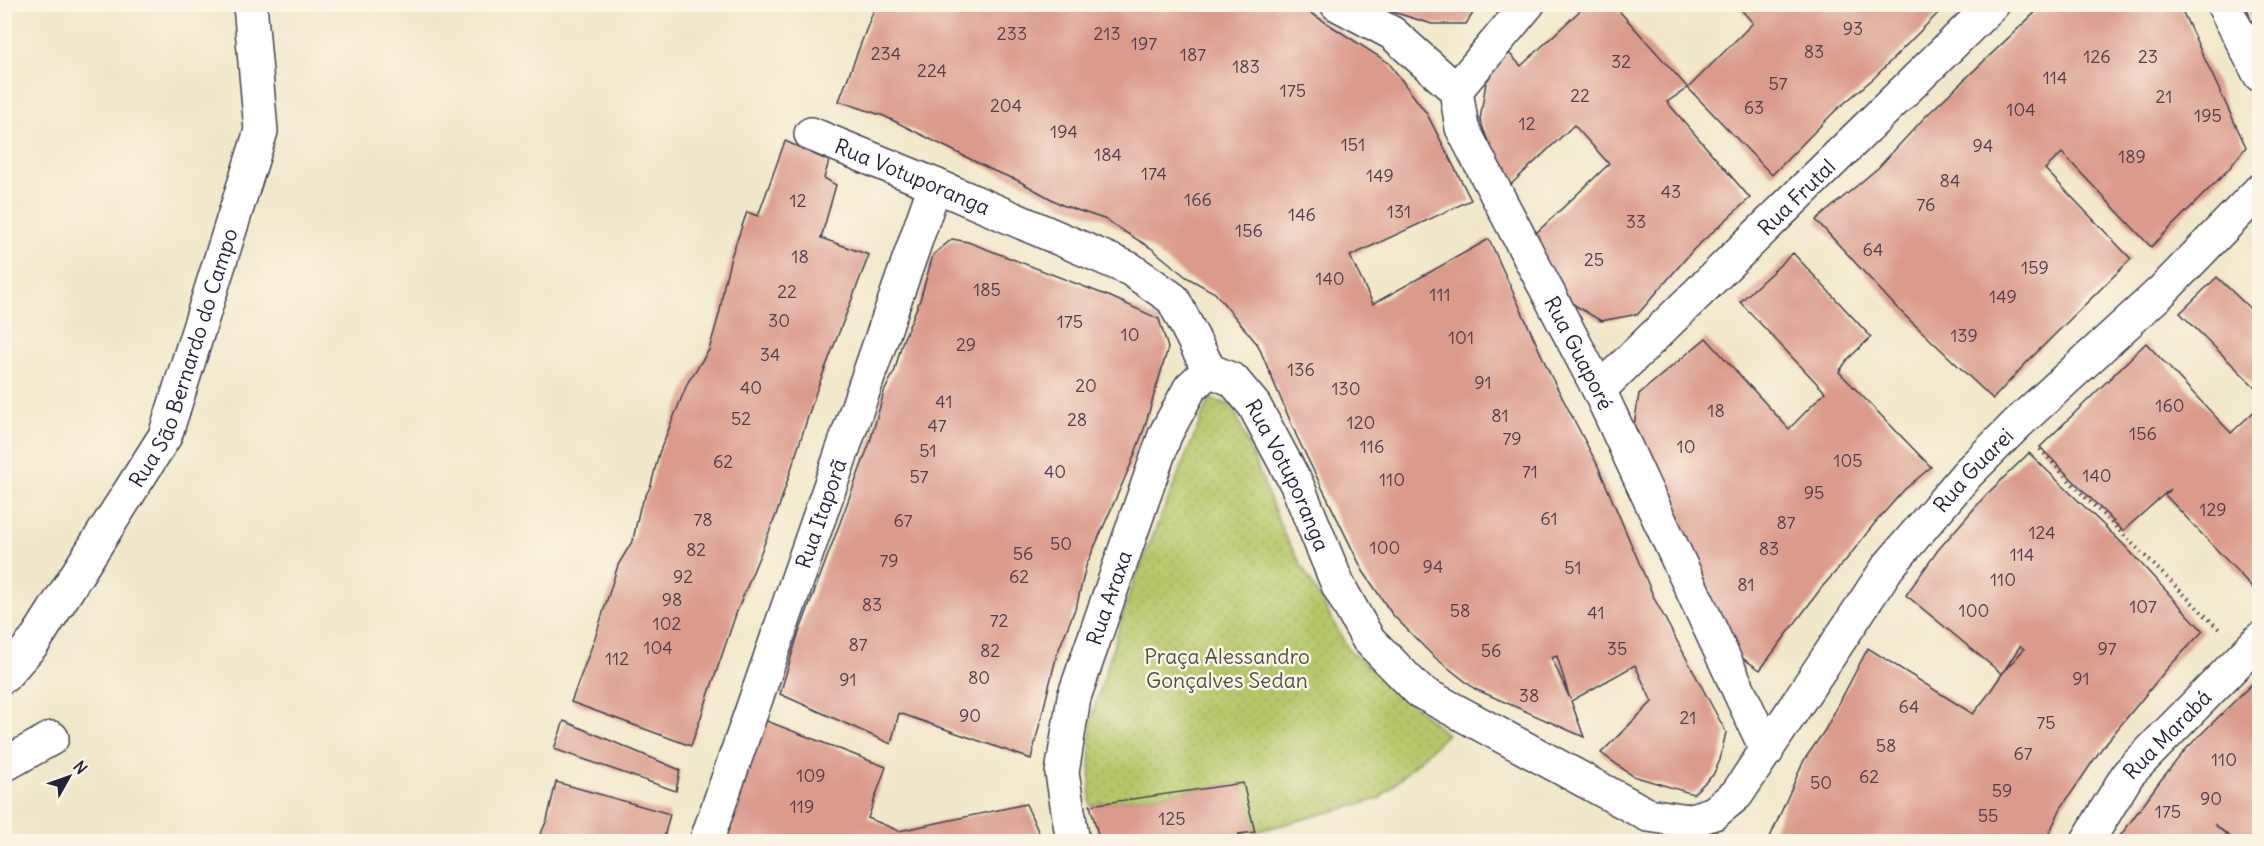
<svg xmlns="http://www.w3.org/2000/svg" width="2264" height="846" viewBox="0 0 2264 846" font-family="Delius,sans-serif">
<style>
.grass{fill:url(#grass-dots);stroke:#6c7452;stroke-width:1.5}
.building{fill:#da9a8c;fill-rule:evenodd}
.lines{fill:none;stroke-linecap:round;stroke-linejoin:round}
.minor-casing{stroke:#414050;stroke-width:36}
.path{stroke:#414050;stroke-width:4;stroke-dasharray:1.5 4.5;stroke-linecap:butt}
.minor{stroke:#fff;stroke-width:33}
.labels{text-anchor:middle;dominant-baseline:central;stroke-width:5;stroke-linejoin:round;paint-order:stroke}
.number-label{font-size:18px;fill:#50404f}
.street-label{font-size:21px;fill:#22223b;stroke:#fcf5e5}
.park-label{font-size:21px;fill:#4e5449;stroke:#fcf5e5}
</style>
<defs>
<pattern id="grass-dots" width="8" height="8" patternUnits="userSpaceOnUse" patternTransform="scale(1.5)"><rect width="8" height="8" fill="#b6c76a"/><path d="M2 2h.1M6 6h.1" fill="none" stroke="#9cab5d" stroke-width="1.8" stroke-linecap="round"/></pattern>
</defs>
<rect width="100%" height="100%" fill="#fcf5e5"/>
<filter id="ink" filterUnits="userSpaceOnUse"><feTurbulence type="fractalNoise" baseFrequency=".0167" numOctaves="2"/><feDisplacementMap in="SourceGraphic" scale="12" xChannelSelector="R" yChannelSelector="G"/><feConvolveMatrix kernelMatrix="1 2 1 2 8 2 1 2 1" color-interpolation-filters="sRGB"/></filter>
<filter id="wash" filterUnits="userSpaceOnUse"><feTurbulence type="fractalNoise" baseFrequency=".008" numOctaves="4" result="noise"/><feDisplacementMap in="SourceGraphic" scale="24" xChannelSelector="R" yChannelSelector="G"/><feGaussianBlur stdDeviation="1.35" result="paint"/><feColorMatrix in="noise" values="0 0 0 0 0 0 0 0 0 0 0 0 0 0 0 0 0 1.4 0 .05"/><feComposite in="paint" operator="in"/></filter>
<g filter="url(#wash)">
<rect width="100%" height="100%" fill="#f1e7ca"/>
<path class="grass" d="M1210,398L1233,406L1283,532L1349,650L1447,734L1379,799L1255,832L1242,783L1090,805L1091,719L1131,589Z"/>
<g id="blocks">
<g class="building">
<path d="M876,4H1291L1314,15L1389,63L1427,114L1471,200L1350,256L1373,304L1489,239L1551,376L1597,464L1655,600L1726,732L1720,760L1713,775L1693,794L1633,776L1601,753L1652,702L1635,665L1571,701L1584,737L1475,689L1433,656L1392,614L1363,571L1297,437L1258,345L1215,293L1186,277L1151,248L1104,219L1062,205L1017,180L994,171L884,116L839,101ZM1557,656L1570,699L1552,658Z"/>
<path d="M1381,4H1476L1477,7L1466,24H1432L1393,12Z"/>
<path d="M1587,4H1613L1688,88L1753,23L1736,4H1947L1874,78L1835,111L1772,175L1688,88L1667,102L1750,198L1694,249L1638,314L1601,321L1566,300L1533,236L1609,164L1574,125L1506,189L1480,120L1486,82L1508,52L1521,66Z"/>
<path d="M2044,4H2179L2246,147L2228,170L2151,247L2062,153L2045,169L2131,259L2028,361L1993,399L1897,308L1816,220L1878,168L1925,117Z"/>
<path d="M2246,4H2259V39L2254,32Z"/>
<path d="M785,141L829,161L824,178L836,185L821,238L869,255L816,392L778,510L736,614L691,746L571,702L596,635L618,565L633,540L640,507L651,485L659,453L688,382L709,350L720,311L724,285L731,257L747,212L758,216Z"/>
<path d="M952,239L968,242L1111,297L1159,319L1168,348L1144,429L1131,464L1086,566L1077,604L1057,654L1031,759L899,713L891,744L780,694L796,641L870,442L884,392L895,370L902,343L920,300L933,255Z"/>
<path d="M1793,253L1871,337L1848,359L1839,372L1931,467L1904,490L1874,524L1846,560L1822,587L1760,670L1735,653L1682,530L1634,426L1639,394L1706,338L1789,429L1825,392L1740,302Z"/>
<path d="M2217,277L2259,317V391L2180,313Z"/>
<path d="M2146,343L2231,433L2259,407V581L2253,588L2165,495L2170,489L2123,531L2040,447Z"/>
<path d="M2029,453L2124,545L2203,631L2166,670L2102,748L2061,808L2045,842H1768L1804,760L1825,730L1868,648L1973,714L1987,696L2002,674L2024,649L2020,646L2002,674L1906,595L1938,550L1986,495Z"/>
<path d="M2259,677V842H2237L2214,824L2235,842H2116L2160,781L2187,748Z"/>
<path d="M764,720L886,767L868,818L899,831L1026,804L1043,842H720Z"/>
<path d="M564,721L680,770L676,791L554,749Z"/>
<path d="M556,782L670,814L663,842H537L547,820Z"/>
<path d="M1243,783L1255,832L1238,834L1260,842H1100L1090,805Z"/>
</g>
</g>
</g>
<g filter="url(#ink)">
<use href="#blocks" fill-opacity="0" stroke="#414050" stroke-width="1.5"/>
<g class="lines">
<g class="minor-casing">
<g id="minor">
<path id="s1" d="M1337,4L1392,33L1456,90L1462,128L1599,390L1767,751"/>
<path d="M2223,4L2260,75"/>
<path d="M1456,90L1528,4"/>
<path id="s2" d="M811,134L935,185L1130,269L1173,299L1209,370L1233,380L1254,405L1297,485L1338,585L1368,639L1419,691L1648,815L1689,821L1714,813L1737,794L1888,567L1967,474L2017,424L2162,291L2260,190"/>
<path id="s3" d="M1599,390L1993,4"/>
<path id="s4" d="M4,676L34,642L165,436L261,131L250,4"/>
<path d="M4,765L52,738"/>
<path id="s5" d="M706,842L935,185"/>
<path id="s6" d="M1073,842L1062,773L1074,697L1165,435L1190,388L1209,370"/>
<path id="s7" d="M2087,842L2128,774L2260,639"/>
</g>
</g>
<path class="path" d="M2040,449L2079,491L2221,631"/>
<use href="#minor" class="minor"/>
</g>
</g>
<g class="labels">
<g class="number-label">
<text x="1853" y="28">93</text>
<text x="1012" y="33">233</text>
<text x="1107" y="33">213</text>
<text x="1144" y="43">197</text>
<text x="1814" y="51">83</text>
<text x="886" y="53">234</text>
<text x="1193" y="54">187</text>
<text x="2097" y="56">126</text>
<text x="2148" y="56">23</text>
<text x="1621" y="61">32</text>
<text x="1246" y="66">183</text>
<text x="932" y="70">224</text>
<text x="2055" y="77">114</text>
<text x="1778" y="83">57</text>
<text x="1293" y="90">175</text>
<text x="1580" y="95">22</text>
<text x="2164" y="96">21</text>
<text x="1006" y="105">204</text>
<text x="1754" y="107">63</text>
<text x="2021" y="109">104</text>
<text x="2208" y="115">195</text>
<text x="1527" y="123">12</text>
<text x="1064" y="131">194</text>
<text x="1353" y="144">151</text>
<text x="1983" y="145">94</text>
<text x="1108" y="154">184</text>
<text x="2132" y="156">189</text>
<text x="1154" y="173">174</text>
<text x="1380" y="175">149</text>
<text x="1950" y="180">84</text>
<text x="1671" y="191">43</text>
<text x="1198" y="199">166</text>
<text x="798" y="200">12</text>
<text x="1926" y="204">76</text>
<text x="1399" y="211">131</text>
<text x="1302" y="214">146</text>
<text x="1636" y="221">33</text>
<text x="1249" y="230">156</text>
<text x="1873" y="249">64</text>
<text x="800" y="256">18</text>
<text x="1594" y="259">25</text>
<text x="2035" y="267">159</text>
<text x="1330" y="278">140</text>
<text x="987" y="289">185</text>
<text x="787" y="291">22</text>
<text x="1440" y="294">111</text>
<text x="2003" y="296">149</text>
<text x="779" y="320">30</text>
<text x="1070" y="321">175</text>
<text x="1130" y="334">10</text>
<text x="1964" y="335">139</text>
<text x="1461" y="337">101</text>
<text x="966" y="344">29</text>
<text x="770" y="354">34</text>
<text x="1301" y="369">136</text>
<text x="1483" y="382">91</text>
<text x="1086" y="385">20</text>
<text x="751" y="387">40</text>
<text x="1346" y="388">130</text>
<text x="944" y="401">41</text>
<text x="2170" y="405">160</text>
<text x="1716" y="410">18</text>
<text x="1500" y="415">81</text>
<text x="741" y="418">52</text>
<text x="1077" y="419">28</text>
<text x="1361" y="422">120</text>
<text x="937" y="425">47</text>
<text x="2143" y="433">156</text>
<text x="1512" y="438">79</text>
<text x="1372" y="446">116</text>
<text x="1686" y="446">10</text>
<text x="928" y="450">51</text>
<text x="1848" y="460">105</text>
<text x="723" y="461">62</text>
<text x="1055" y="471">40</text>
<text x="1530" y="471">71</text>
<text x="2097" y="475">140</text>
<text x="919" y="476">57</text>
<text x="1392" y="479">110</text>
<text x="1814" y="492">95</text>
<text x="2213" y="509">129</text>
<text x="1549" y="518">61</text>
<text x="703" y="519">78</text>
<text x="903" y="520">67</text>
<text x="1786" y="522">87</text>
<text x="2042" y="532">124</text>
<text x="1061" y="543">50</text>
<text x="1385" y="547">100</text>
<text x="1769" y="548">83</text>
<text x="696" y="549">82</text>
<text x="1023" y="553">56</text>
<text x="2022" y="554">114</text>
<text x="889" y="560">79</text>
<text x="1433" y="566">94</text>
<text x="1573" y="567">51</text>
<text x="683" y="576">92</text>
<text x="1019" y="576">62</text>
<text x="2003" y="579">110</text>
<text x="1746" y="584">81</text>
<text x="672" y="599">98</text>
<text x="872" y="604">83</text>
<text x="2143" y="606">107</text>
<text x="1460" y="610">58</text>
<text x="1974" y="610">100</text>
<text x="1596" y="612">41</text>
<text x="999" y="620">72</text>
<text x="667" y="623">102</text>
<text x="858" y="644">87</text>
<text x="658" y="647">104</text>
<text x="1617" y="648">35</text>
<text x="2107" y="648">97</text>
<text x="990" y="650">82</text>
<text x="1491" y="650">56</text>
<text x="617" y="658">112</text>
<text x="979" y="677">80</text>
<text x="2081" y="678">91</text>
<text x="848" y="679">91</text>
<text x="1529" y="695">38</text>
<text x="1909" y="706">64</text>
<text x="970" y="715">90</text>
<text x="1688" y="717">21</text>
<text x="2046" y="722">75</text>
<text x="1886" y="745">58</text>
<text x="2023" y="753">67</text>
<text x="2224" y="759">110</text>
<text x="811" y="775">109</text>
<text x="1869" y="776">62</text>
<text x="1821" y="782">50</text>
<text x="2002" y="790">59</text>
<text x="2211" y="798">90</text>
<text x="802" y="806">119</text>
<text x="2168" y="811">175</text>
<text x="1988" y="815">55</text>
<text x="1172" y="818">125</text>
</g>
<g class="street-label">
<text stroke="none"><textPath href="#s2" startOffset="110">Rua Votuporanga</textPath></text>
<text stroke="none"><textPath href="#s3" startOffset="276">Rua Frutal</textPath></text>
<text stroke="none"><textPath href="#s1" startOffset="440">Rua Guaporé</textPath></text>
<text stroke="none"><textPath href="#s4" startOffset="369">Rua São Bernardo do Campo</textPath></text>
<text stroke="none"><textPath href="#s2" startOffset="1630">Rua Guarei</textPath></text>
<text stroke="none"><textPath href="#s2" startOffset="615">Rua Votuporanga</textPath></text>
<text stroke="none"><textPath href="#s5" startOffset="348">Rua Itaporã</textPath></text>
<text stroke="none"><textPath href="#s6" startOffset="252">Rua Araxa</textPath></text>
<text stroke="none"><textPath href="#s7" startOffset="135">Rua Marabá</textPath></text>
</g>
<g class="park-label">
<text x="1227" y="656">Praça Alessandro<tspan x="1227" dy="24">Gonçalves Sedan</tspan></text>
</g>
</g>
<rect width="2264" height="846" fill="none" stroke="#fcf5e5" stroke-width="24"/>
<g transform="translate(69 777) rotate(50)" stroke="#fcf5e5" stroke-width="4.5" paint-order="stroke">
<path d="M0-4.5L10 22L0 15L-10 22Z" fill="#22223b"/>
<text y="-9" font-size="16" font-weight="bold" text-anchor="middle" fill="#22223b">N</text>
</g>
</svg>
